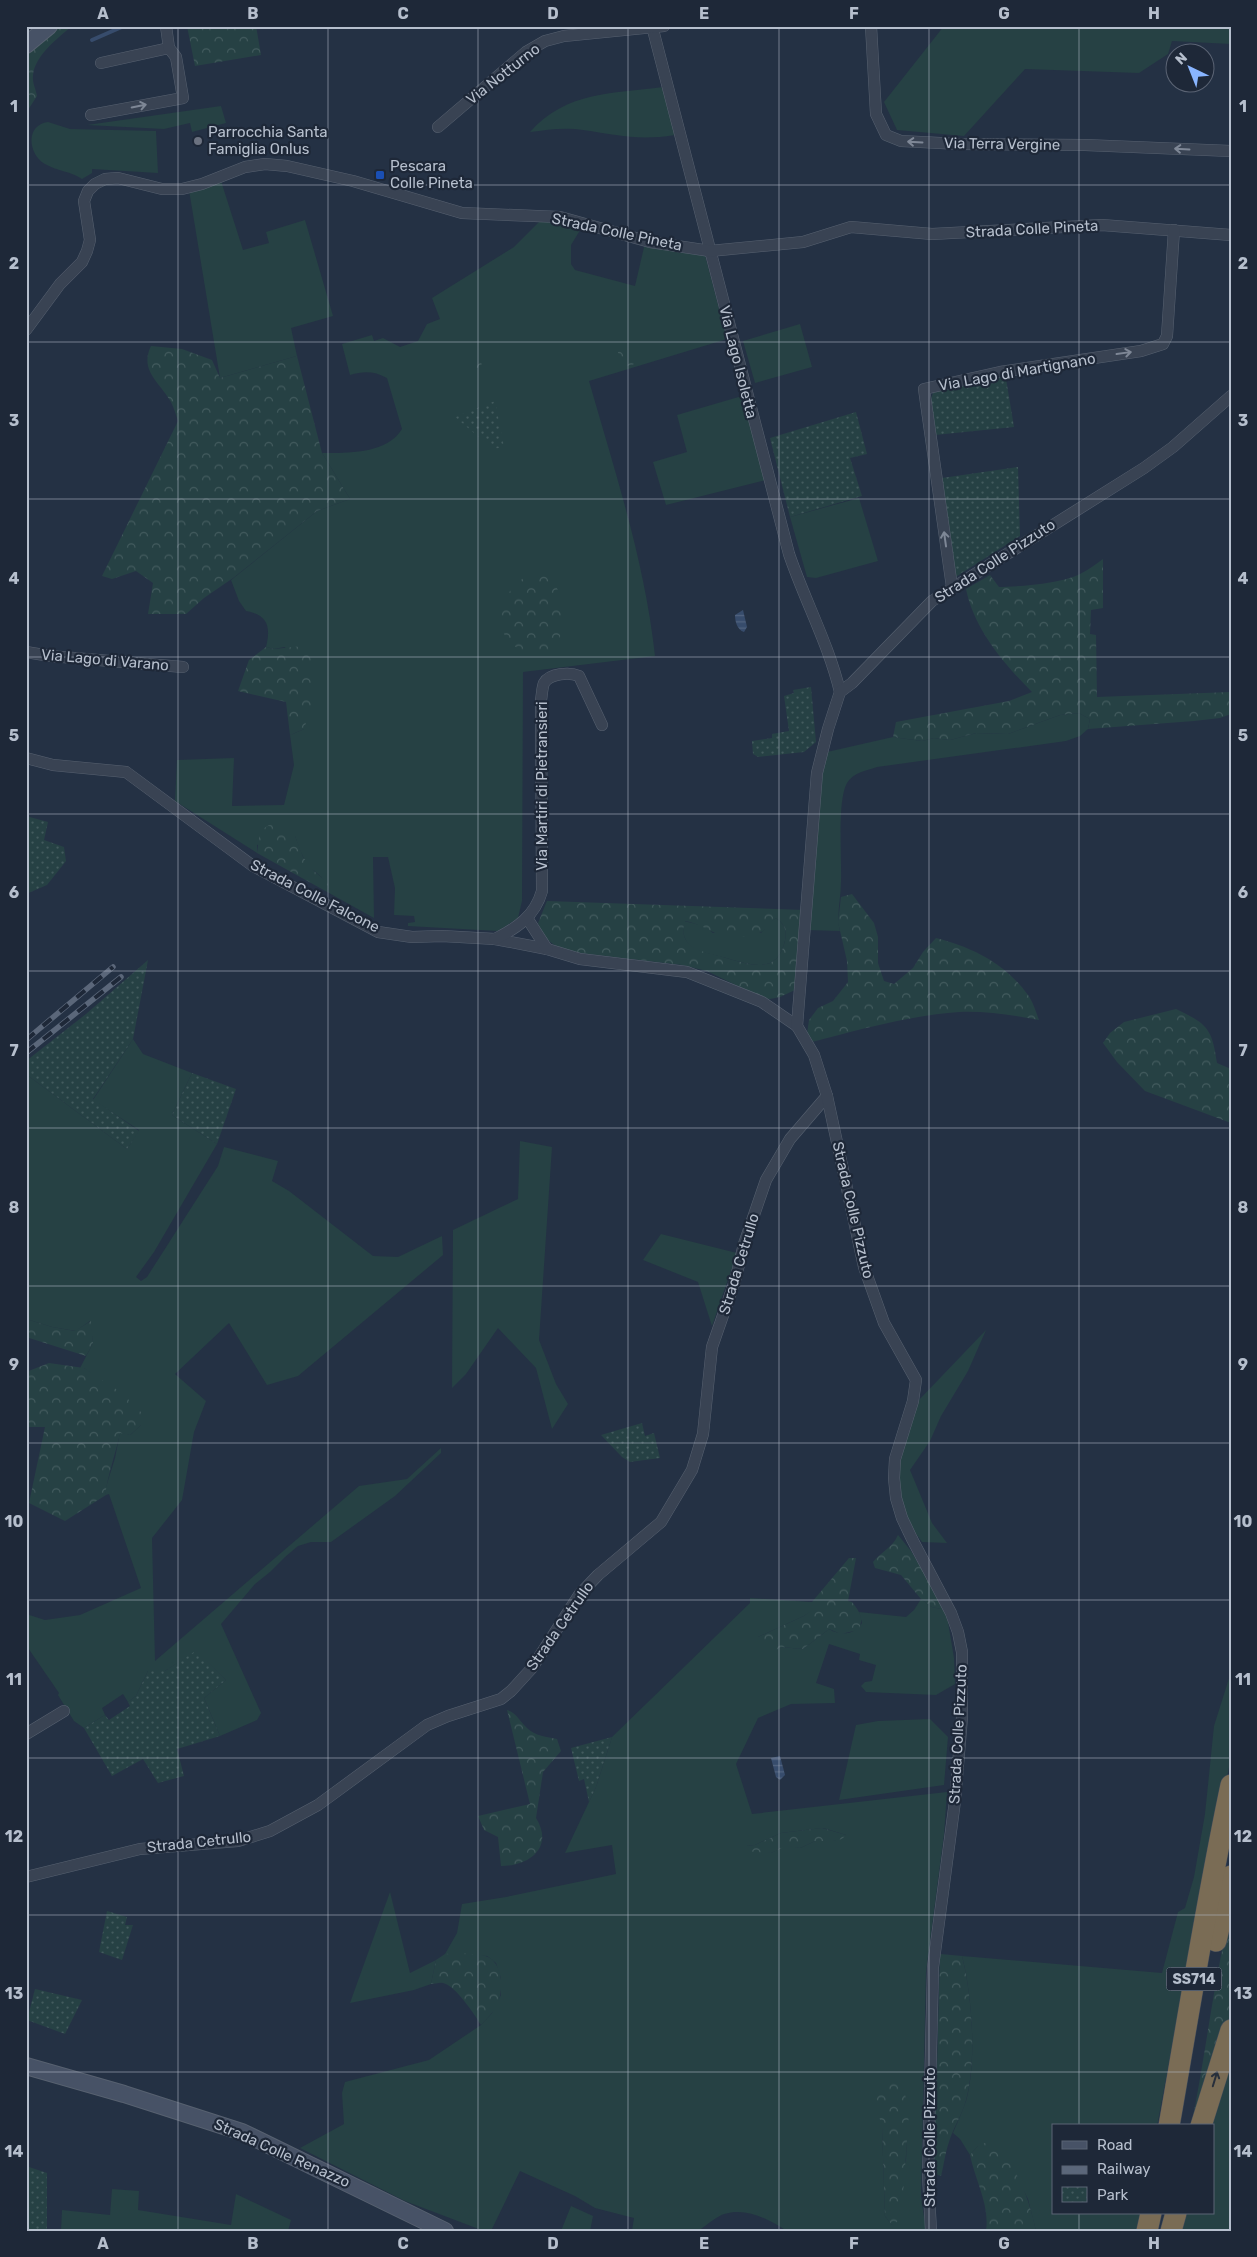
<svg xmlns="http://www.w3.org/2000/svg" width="1257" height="2257" viewBox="0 0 1257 2257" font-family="Rubik,sans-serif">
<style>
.grass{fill:#264144;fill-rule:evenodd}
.forest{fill:url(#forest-crowns);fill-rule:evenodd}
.park{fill:url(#park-dots)}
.water{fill:url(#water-rules)}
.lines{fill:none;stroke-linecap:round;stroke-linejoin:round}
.stream{stroke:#374c6c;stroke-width:4}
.street-casing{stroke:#576170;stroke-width:12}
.secondary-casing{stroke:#576170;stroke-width:18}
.highway-casing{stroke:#414b5a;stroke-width:22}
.street{stroke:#394353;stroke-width:11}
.secondary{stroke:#475266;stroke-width:16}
.highway{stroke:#7a6c55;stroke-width:21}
.rail-casing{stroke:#5b677a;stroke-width:5.5}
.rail{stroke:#1e2838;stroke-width:4;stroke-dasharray:11;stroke-linecap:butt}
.oneway{stroke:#7e8796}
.oneway2{stroke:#272f3b}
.grid{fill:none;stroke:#b6bfcd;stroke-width:1;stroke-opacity:0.55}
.worship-dot{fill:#6b7280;stroke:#1e2838;stroke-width:2}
.transit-dot{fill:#1a4fb4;stroke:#1e2838;stroke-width:2}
.labels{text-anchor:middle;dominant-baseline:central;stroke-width:4.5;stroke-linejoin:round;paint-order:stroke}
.shield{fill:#1e2838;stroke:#8892a0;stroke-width:1}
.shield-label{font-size:14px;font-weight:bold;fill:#b6bfcd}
.street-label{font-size:15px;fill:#b6bfcd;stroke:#1e2838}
.poi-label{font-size:15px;fill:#b6bfcd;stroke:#1e2838;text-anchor:start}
.neatline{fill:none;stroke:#b6bfcd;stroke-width:2}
.grid-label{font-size:16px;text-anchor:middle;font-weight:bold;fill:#b6bfcd}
</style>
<defs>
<pattern id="forest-crowns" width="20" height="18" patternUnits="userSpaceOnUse" patternTransform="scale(1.25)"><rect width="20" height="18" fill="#264144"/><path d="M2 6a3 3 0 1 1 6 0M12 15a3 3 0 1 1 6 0" fill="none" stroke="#435b5e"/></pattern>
<pattern id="park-dots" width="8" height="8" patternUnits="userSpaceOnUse" patternTransform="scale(1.25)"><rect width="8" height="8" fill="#264144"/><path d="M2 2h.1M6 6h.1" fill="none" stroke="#435b5e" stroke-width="1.8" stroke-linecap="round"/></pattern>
<pattern id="water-rules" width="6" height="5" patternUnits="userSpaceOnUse" patternTransform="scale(1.25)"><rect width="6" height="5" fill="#374c6c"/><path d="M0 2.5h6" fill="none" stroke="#526480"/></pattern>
</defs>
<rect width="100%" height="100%" fill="#243144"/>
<g class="grass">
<path d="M944,26H1231V44L1172,41L1168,54L1139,73L1025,69L964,136L897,130L884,102Z"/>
<path d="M663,87L675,135C637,141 619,135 583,130C565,127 547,130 530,132C567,91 611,94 663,87Z"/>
<path d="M221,106L226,123L192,132L190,123L164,129L87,125Z"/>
<path d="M48,122L70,129L156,131L158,173L92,169V173L82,179C70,171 57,171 45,164C28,154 25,125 48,122Z"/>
<path d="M221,181L243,250L269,243L266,232L305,220L333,316L291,328L297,356L220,378L189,190Z"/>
<path d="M540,221L582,227L571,245V264L575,270L635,286L645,243L705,255L727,339L589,381C615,472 645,562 655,656L523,672L522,901L518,918L498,931L408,926V923L415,922L414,916L394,915L395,888L388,857H373L374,918L329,893C327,876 315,875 306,862C301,854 298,845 295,836L257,845V853L175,801L177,760L234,758L232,806L284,805L294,765L290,735L304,729L285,647L274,649L266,647C271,627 268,615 246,611L239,601L231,580L317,511L350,499L322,453C348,453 387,454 402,429L387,378C374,371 364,371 350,375L342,344L372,335L374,341L383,338L400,347L418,341L427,324L440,319L432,298L514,247Z"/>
<path d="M800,324L812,367L755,383L743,341Z"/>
<path d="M742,396L766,480L666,505L653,462L687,452L677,415Z"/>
<path d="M859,498L878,561L816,578L807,577L790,517Z"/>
<path d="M1079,713L1090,719L1088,729L1080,736L1066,741L877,767C865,771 854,772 847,783C837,801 842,859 841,882C841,898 836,916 840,931L806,930L820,774L827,752L893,737L922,741L934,738L950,740L976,733L1008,734L1060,715Z"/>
<path d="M776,918C785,924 787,931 785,941C777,975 751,965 726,958C706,952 678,952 684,921L705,926L713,933H761L770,922Z"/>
<path d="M133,1039L143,1054L192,1073L172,1115L217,1144L154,1252L136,1277L141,1281L147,1277L218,1166L224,1147L278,1161L272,1181L289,1191L373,1256L398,1257L442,1236L443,1255L298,1376L267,1385L229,1323L175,1374L206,1401L194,1432L182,1500L152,1538L155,1661L359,1486L407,1479L441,1448V1453L395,1496L331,1542H311L298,1546L285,1557L270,1572L255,1584L221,1624L261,1713L257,1720L220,1736L204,1698L226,1680L197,1651L165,1671H148L136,1696L128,1702L123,1694L102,1708L105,1715L84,1728L74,1721L58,1695L59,1693L26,1645V1614L45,1620L80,1615L141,1588L109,1494L106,1495L105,1490L115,1458L120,1432L130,1435L141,1425V1412L84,1368H80L93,1343L90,1321L76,1331L52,1327L26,1319V1074L127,1149L139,1130L93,1100Z"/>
<path d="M520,1141L552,1147L539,1340L556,1384L568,1404L552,1429L536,1368L498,1328L466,1374L452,1388L453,1230L518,1199Z"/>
<path d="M661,1234L737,1253L712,1326L698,1282L643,1260Z"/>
<path d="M986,1330L968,1371L941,1416L930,1441L910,1470L932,1523L947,1543L922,1542L909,1524L900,1494V1442L918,1401Z"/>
<path d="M750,1598L812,1602V1611L804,1616L758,1637L781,1647L803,1649L829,1629C841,1636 854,1635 862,1623L859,1612L906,1617L914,1610L921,1599L932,1607L946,1610L954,1658L955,1684L936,1695L866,1692L861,1686L865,1682L872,1681L876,1665L859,1660L860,1654L829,1644L816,1683L834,1689L835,1703L791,1704L758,1718L736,1764L752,1814L947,1792L944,1834L926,1972L921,2196L926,2231H787C768,2219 747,2207 724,2214C716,2217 708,2224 701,2229L702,2231H632L634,2218L595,2208L575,2196L520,2171L491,2231H484L405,2201L300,2148L344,2124L342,2093L345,2082L429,2060L481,2025L492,2013L501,1995V1978L496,1963L487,1956L445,1954L457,1933L462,1904L506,1897L616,1874L612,1845L565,1853L596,1787L612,1737L750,1603ZM823,1828L846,1835L833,1841H815L800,1848L786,1845L771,1853L747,1846L755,1845L781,1833ZM882,2126L907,2134L906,2159L892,2225L885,2216Z"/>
<path d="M1231,1672V1757L1210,1863L1189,1957L1157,2126H1053V2213H1143L1140,2231H1036L1028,2199L1019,2182L978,2146L970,2155L960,2139L953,2133C957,2123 962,2112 966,2101C977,2063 972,1995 962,1956L1162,1973L1178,1912L1185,1908L1194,1877L1205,1814L1214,1726Z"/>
<path d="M930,1719L948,1737L944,1785L839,1800L856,1725L878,1721Z"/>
<path d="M390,1892L410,1973L436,1960L431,1984L414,1990L350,2003Z"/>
<path d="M1231,2041V2231H1175L1180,2213H1213V2126H1205Z"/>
<path d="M112,2189L139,2191L138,2210L231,2225L236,2194L291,2220L288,2231H61L62,2210L110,2215Z"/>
<path d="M571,2206L593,2216L590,2231H561Z"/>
</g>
<g class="forest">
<path d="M60,26H72C58,38 34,56 33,76C32,82 36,90 37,96L26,113V53Z"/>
<path d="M187,26H256L261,55L195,66Z"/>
<path d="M151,346L182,349L212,360L220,378L297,356L322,453L350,499L317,511L233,578L204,598L186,614H148L153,583L136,571L112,579L102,576L178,421C176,415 174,408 171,402C160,382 139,371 151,346Z"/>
<path d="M627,348L636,353L638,359L636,363L630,366C622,364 619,360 618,352Z"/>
<circle cx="475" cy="366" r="7"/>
<path d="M1103,559V608L1091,610L1090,634L1096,635L1097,697L1231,692V714L1220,718L1194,721L1088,729L1090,719L1079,713L1060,715L1008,734L976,733L950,740L934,738L922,741L893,737L896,722L1009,701L1032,692C1004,664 974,629 966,589L990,575L999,587C1019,587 1063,583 1080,574C1088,570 1096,564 1103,559Z"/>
<path d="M531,573L551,575C561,593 569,623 557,643C555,647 550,650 546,654C538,653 527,653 519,649C494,636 497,603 515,585C519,580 526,577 531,573Z"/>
<path d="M303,646L310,651C317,679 314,701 304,729L290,735L286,702L238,691L249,660L266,647L274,649Z"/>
<path d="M280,824L295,836L303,857L315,872L327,882L329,893L257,853L260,831L269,825Z"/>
<path d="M852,894L874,923L878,937V963L884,981L894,984L913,968L923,952L936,938C972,947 1006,964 1028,995C1033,1002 1036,1012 1039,1020C1013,1015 986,1011 959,1012C912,1015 858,1030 812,1042L807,1034L809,1020L818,1008L833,1001L848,982L847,961L838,922L841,897Z"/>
<path d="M547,901L804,910L795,990L780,997L770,999L762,998L707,971L682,965L571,952C553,946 545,941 538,923ZM776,918C785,924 787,931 785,941C777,975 751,965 726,958C708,952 676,951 685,921C699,924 701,926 713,932C725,938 747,939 759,933C766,931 769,922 776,918Z"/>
<path d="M1176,1009C1208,1024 1212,1029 1217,1063L1231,1069V1123L1145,1091L1117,1062L1103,1043L1110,1033L1124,1022Z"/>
<path d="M26,1319L52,1327L75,1331L91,1321L93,1343L86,1356L26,1337Z"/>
<path d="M49,1363L84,1368L122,1393L141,1412V1425L130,1435L120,1433C118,1445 104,1488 106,1495L65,1521L29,1503L45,1427H26V1372Z"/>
<path d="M898,1535L911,1551L946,1610L932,1607L921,1599L901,1575L875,1568L873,1562C881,1552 893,1547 898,1535Z"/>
<path d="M849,1558H856L848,1601L852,1602C859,1611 865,1619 858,1630L841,1634L829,1629L803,1649L781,1647L773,1652L764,1651L757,1643L758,1637L804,1616L811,1611L812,1602Z"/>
<path d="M507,1710C517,1713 519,1721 527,1728C535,1736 547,1737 557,1739L561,1751L543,1772L536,1818C554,1847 530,1866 501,1866L498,1837L484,1830L478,1816L530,1804Z"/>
<path d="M822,1828L846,1835L842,1839L833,1841H815L800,1848L786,1846L771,1853L753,1852L746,1846L755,1845L781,1833Z"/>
<path d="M1231,1911V2015L1201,2110L1191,2126C1206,2055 1213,1982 1231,1911Z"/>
<path d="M461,1953C469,1954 481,1954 488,1957C504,1965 504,1993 496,2007C492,2014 486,2019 481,2025C475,2015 455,1985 443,1983C440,1982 434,1984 431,1984L436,1960L445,1954Z"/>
<path d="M940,1954L962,1956C972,1996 977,2060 966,2100C962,2115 953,2128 949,2142C945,2153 944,2165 941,2176L931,2173L937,2069Z"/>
<path d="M897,2081L905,2094L909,2112L902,2210L897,2222L892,2225L885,2216L882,2127L874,2098L881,2083Z"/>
<path d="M989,2141C1015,2158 1030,2201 1036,2231H986C990,2205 975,2180 970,2155L978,2146Z"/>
</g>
<g class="park">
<path d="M1005,373L1014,427L935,435L930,403L934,389Z"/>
<path d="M495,401L504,447L493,449L455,417Z"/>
<path d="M856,412L867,454L850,458L862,496L790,517L770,438Z"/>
<path d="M1018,467L1020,536L954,578L942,478Z"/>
<path d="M811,687L816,742L804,752L758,757L753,754L752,741L772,738V734L789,731L784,696L794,693L793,690Z"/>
<path d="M26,816L48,822L44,840L64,847L66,861L47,885L26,894Z"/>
<path d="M148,960L133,1039L93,1099L139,1131L127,1149L26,1074V1061L86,1014Z"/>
<path d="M192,1073L236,1089L217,1144L172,1115Z"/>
<path d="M642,1423L645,1436L654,1433L660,1458L630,1462L622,1457L601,1435Z"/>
<path d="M197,1650L226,1680L204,1698L220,1736L177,1749L184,1776L158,1783L143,1759L112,1776L84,1728L105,1715L109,1720L130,1706L128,1702L136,1696L148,1671H165Z"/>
<path d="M612,1737L596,1787L589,1802L584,1779L579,1781L571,1748Z"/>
<path d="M107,1911L127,1917L125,1925H133L122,1960L99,1952Z"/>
<path d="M35,1989L82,2000L65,2034L27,2020Z"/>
<path d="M26,2166L47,2173V2231H26Z"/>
</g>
<g class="water">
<path d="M743,610L747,627L744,632C737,630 735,621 735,615Z"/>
<path d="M780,1756L785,1775L780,1780L776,1777L771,1758Z"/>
</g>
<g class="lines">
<path class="stream" d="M92,40L124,26"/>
<g class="street-casing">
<g id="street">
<path d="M652,26L789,554C805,601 829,645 840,692"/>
<path d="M871,26L876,114L886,135L901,141L960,144L1085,145L1231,151"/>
<path d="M101,63L169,48"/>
<path d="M91,115L183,98L176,57L169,48L166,26"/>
<path d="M438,127L526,52L545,41L564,36L664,26"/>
<path d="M26,330L60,284L82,262L87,251L90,240L84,201L88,191L95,184L105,179L118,178L162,189H182L202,184L245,167L265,164L287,166L353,181L462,213L560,217L650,242L710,251L803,242L851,227L932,234L1102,225L1231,235"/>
<path d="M952,587L924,389L1000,372L1141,351L1163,344L1167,336L1174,230"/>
<path d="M26,652L50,656L183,667"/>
<path d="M26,758L53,765L126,772L253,866L378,932L412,937L442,936L495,939L547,949L580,959L687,972L762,1002L797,1026"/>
<path d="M527,918L547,949"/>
<path d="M495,939C517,928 535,916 542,891L541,700C542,695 542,688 544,683C550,673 570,672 579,676L602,725"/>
<path d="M26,1734L64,1711"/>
<path d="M26,1877L140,1849L238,1841L270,1831L318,1805L427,1725L448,1716L501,1699L511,1691L532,1668L579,1595L598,1575L661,1522L692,1470L703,1434L712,1347L735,1281L744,1244L766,1180L790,1139L827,1096"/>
<path d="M931,2231L928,2175L933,1967L955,1801L962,1717V1652L958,1632L951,1613L912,1539L902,1518L896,1498L894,1478L895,1459L913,1401L916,1380L884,1323L864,1267L827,1096L814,1055L797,1026L817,773L828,729L840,692L852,683L932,601L1144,468L1173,447L1231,396"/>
</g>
</g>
<g class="secondary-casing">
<g id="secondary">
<path d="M26,45L49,26"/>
<path d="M26,2066L124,2094L242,2132L445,2231"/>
</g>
</g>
<g class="highway-casing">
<g id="highway">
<path d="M1216,1941L1231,1876"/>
<path d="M1169,2126C1189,2012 1207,1898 1231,1785"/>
<path d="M1201,2126L1231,2030"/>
<path d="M1147,2231L1151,2213"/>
<path d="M1171,2231L1176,2213"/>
</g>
</g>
<use href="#street" class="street"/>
<use href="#secondary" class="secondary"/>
<use href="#highway" class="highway"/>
<g class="rail-casing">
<g id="rail">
<path d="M26,1040L113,967"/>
<path d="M26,1053L121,977"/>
</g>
</g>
<use href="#rail" class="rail"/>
</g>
<defs><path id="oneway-shaft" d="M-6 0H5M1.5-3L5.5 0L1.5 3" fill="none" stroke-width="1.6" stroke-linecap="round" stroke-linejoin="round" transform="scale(1.25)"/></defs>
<g class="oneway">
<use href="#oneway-shaft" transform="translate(139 106) rotate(-11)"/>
<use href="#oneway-shaft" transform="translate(915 142) rotate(-177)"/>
<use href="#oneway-shaft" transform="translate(1182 149) rotate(-177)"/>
<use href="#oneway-shaft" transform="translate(1124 353) rotate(-8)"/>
<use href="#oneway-shaft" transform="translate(945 539) rotate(-98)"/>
</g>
<use class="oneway2" href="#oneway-shaft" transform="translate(1215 2079) rotate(-73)"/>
<path class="grid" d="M178,26V2231M328,26V2231M478,26V2231M628,26V2231M779,26V2231M929,26V2231M1079,26V2126M26,185H1231M26,342H1231M26,499H1231M26,657H1231M26,814H1231M26,971H1231M26,1128H1231M26,1286H1231M26,1443H1231M26,1600H1231M26,1758H1231M26,1915H1231M26,2072H1231M1079,2213V2231"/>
<circle class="worship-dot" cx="198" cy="141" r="5"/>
<rect class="transit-dot" x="375" y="170" width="10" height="10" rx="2.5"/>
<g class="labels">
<rect class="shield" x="1166.5" y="1967.5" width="55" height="23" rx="4"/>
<g class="shield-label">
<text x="1194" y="1979">SS714</text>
</g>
<g class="street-label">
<text transform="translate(503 74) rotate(-38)">Via Notturno</text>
<text transform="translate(1002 144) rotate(1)">Via Terra Vergine</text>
<text transform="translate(1032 229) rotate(-3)">Strada Colle Pineta</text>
<text transform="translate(617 232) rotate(12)">Strada Colle Pineta</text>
<text transform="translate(738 362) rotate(76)">Via Lago Isoletta</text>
<text transform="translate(1017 372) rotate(-10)">Via Lago di Martignano</text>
<text transform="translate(995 561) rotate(-33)">Strada Colle Pizzuto</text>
<text transform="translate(105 660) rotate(5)">Via Lago di Varano</text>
<text transform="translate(542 786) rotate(-90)">Via Martiri di Pietransieri</text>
<text transform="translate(315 896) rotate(27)">Strada Colle Falcone</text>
<text transform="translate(853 1210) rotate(77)">Strada Colle Pizzuto</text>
<text transform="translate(739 1264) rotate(-73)">Strada Cetrullo</text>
<text transform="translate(560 1626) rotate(-55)">Strada Cetrullo</text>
<text transform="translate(958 1734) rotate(-87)">Strada Colle Pizzuto</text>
<text transform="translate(199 1842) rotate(-6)">Strada Cetrullo</text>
<text transform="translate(930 2137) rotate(-90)">Strada Colle Pizzuto</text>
<text transform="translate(282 2153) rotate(24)">Strada Colle Renazzo</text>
</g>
<g class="poi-label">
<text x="208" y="132">Parrocchia Santa<tspan x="208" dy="17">Famiglia Onlus</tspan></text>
<text x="390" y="166">Pescara<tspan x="390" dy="17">Colle Pineta</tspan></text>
</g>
</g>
<rect width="1257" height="2257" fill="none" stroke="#1e2838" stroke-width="55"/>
<rect x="1052" y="2124" width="162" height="90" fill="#1e2838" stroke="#5b6474"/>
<rect x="1062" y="2141" width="25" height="8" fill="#475266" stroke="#5b6474"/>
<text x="1097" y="2150" font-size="15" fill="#b6bfcd">Road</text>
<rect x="1062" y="2166" width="25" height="8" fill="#5b677a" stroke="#5b6474"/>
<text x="1097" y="2174" font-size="15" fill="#b6bfcd">Railway</text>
<rect x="1062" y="2187" width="25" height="15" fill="url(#park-dots)" stroke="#5b6474"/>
<text x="1097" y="2200" font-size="15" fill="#b6bfcd">Park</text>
<g transform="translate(1190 68) rotate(317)"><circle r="24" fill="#1e2838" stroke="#5b6474"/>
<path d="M0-4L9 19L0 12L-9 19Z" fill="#89b5ff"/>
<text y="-8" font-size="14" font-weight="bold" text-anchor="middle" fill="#b6bfcd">N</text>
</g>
<rect x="28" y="28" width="1202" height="2202" class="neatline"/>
<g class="grid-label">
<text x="103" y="19">A</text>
<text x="253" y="19">B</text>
<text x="403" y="19">C</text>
<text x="553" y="19">D</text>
<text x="704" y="19">E</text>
<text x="854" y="19">F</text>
<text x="1004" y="19">G</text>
<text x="1154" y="19">H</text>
<text x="14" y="112">1</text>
<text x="1243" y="112">1</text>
<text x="14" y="269">2</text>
<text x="1243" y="269">2</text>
<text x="14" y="426">3</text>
<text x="1243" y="426">3</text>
<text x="14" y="584">4</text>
<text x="1243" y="584">4</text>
<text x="14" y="741">5</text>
<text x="1243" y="741">5</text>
<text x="14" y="898">6</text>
<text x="1243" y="898">6</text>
<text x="14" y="1056">7</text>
<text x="1243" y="1056">7</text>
<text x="14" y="1213">8</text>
<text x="1243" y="1213">8</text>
<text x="14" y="1370">9</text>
<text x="1243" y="1370">9</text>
<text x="14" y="1527">10</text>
<text x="1243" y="1527">10</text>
<text x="14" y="1685">11</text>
<text x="1243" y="1685">11</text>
<text x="14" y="1842">12</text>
<text x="1243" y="1842">12</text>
<text x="14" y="1999">13</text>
<text x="1243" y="1999">13</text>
<text x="14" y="2157">14</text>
<text x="1243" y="2157">14</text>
<text x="103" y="2249">A</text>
<text x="253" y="2249">B</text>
<text x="403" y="2249">C</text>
<text x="553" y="2249">D</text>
<text x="704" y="2249">E</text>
<text x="854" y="2249">F</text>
<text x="1004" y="2249">G</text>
<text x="1154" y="2249">H</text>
</g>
</svg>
